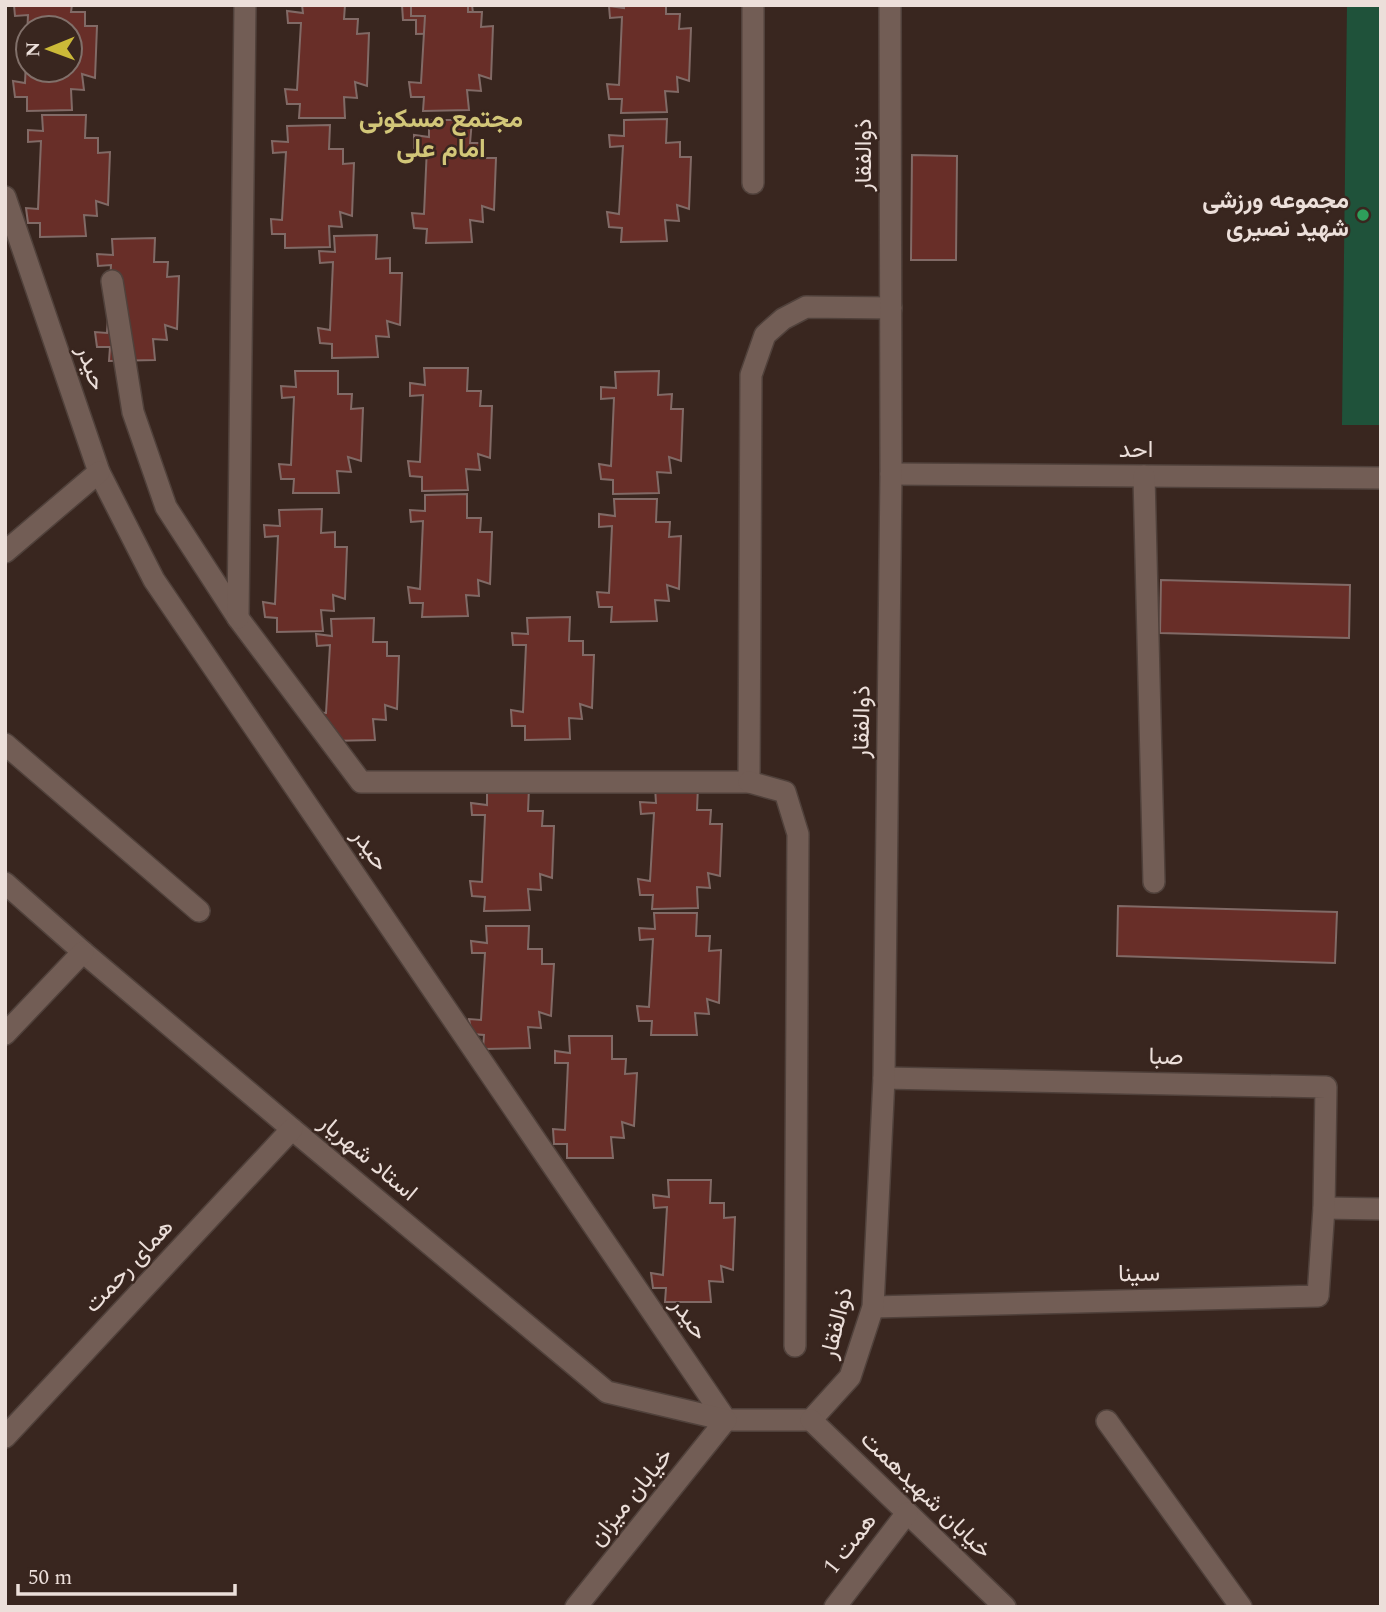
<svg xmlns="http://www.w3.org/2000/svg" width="1386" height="1612" viewBox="0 0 1386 1612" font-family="Spectral,Vazirmatn,serif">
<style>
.green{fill:#1f523a}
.building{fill:#682e28;stroke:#816a66;stroke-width:2;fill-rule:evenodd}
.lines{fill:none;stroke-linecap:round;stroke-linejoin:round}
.minor-casing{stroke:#50413b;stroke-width:24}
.minor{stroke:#725d55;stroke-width:21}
.leisure-dot{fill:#2e9e5b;stroke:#39261f;stroke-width:2.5}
.labels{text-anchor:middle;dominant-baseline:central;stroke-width:5;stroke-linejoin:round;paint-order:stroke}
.street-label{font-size:24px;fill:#ecdfda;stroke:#39261f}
.poi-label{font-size:24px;font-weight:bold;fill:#ecdfda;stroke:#39261f;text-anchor:end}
.neighbourhood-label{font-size:26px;font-weight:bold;fill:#d2c678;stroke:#39261f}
</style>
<rect width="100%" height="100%" fill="#39261f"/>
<path class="green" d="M1347,5H1381V425H1342Z"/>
<g class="building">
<path d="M14,5H72L71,12H85V26H97L95,78L82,74L84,90L71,89L72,110L27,111V97H15L13,81L25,83L28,15L15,16ZM28,28H70V70H28Z"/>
<path d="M302,5H345L344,19H358L357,34L369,33L367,86L355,82L357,98L344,97L345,118H299L300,104H287L285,89L297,90L301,23H288L287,11L303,13Z"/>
<path d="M402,5H472L473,13L460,12L462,33L416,34V20H403Z"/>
<path d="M411,5H468V12H482L481,27L493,26L491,79L479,75L481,91L467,90L469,110L423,111L424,97H411L409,82L421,83L425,16H411Z"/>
<path d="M624,5H666V14H680L679,29L691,28L689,81L677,77L678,92L665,91L667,112L621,113L622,99H609L607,84L619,85L622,17L610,18L609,6L624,8Z"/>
<path d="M42,115H86L85,138H98V153L110,152L108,205L96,201L97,216L84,215L86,236L40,237V223H28L26,208L38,209L41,141L28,142V130L43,131Z"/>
<path d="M667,119L666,143L680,142V157H691L689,209L677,205L679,221L665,220L667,241L621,242L622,228L609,227L607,212L619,214L623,146L610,147L609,135L624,136V120Z"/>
<path d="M429,120H472L470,143H485L484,158H496L494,210L482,206L483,222L470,220L472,242L426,243L427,229L414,228L412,213L424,214L427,147L414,148V135L429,137Z"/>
<path d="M330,125L329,149H343V164L354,163L352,216L340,212L342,227L329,226L330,247L285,248V234H272L271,219L282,220L286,152L273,153L272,141L288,142L287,126Z"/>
<path d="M912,155L957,156L956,260H911Z"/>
<path d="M377,235L376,259L390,258V273H402L400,325L387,321L389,337L376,336L378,357L332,358V344L320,343L318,328L330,330L333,262L320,263L319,251L335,252L334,236Z"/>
<path d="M155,238L154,262H168L167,277L179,276L177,329L165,325L167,340L153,339L155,360L109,361L110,347H97L95,332L107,333L111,265L98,266L97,254L113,255L112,239Z"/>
<path d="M424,368H468L467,391H481L480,406H492L490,458L478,454L480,470L466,469L468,490L422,491V477L410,476L408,461L420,462L423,395L410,396V383L425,385Z"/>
<path d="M295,371H338V394H352L351,409L363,408L361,461L348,457L351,472L337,471L339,493H293L294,479H281L279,464L291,465L294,397L282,398L281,386L296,387Z"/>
<path d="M659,371L658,395L672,394L671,409H683L681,461L669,457L671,473L657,472L659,493L613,494V480L601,479L599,464L611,466L614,398L601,399V387L616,388L615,372Z"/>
<path d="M467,494V518H481L480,532H492L490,584L478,580L479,596L466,595L468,616L422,617L423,603H410L408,587L420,589L423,521L411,522L410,510L425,511V495Z"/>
<path d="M614,499H657L656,522H670L669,537L681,536L679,589L667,585L669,601L655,600L657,621L611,622L612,607H599L597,592L609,593L612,526L599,527V514L615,516Z"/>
<path d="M322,509L321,533L335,532V547H347L345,599L333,595L334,611L321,610L323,631L277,632V618L265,617L263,602L275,604L278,536L265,537L264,525L280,526L279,510Z"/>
<path d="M1161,580L1350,585L1349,638L1160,633Z"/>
<path d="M570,617L569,641H583V655H594L592,708L580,704L582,719L569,718L570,739L525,740V726H512L511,710L523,712L526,645H513L512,633L528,634L527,618Z"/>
<path d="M374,618L373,642H387V656H399L397,709L385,705L386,720L373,719L375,740L328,741L314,712L326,713L330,645L317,646L316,634L332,636L331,619Z"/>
<path d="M698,786L697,810H711L710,824H722L720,876L708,873L710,888L697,887L698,908L652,909L653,895H640L638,879L650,881L654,813L641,814L640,802L656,803L655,787Z"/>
<path d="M487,788H529L528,811H543L542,826H554L552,878L540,874L541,890L528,889L530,910L484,911L485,897L472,896L470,881L482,882L485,815H472L471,803L487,805Z"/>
<path d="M1118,906L1337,912L1335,963L1117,956Z"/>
<path d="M654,913H697L696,936H710L709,951L721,950L719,1003L707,999L709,1014L695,1013L697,1035H651L652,1021H639L637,1006L649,1007L653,939L640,940L639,928L655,929Z"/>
<path d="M486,926H529L528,949H542V964H554L551,1016L539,1012L541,1028L528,1027L530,1048L483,1049L484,1035L472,1034L469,1019L481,1020L485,953H472L471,941L487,943Z"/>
<path d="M569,1036H612V1059H626L625,1074L637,1073L634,1126L622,1122L624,1138L611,1137L613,1158H567V1144H554L553,1129L565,1130L568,1063H555V1051L570,1053Z"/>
<path d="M668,1180H711L710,1203H724V1218L735,1217L733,1270L721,1266L723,1282L709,1281L711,1302H665L666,1288H653L651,1273L663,1275L667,1207L654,1208L653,1195L669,1197Z"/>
</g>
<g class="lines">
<g class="minor-casing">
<g id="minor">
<path d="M753,183V5"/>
<path d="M5,197L99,472L154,580L726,1420H811"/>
<path d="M112,281L133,412L166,507L238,618L361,782H749L751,375L765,335L783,319L806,307L891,308"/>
<path d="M891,474L1381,478"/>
<path d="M1144,476L1154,882"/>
<path d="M5,552L99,472"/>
<path d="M238,618L245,5"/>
<path d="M5,744L199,911"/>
<path d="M749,782L785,792L798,834L795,1346"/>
<path d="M5,883L83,952L292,1129L607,1392L726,1420L576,1607"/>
<path d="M5,1034L83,952"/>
<path d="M1324,1208L1381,1209"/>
<path d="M873,1307L1318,1296L1324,1208L1326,1087L884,1078"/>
<path d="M811,1420L850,1377L873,1307L884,1078L891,474L890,5"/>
<path d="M811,1420L1005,1607"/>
<path d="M1107,1421L1241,1607"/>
<path d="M5,1437L292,1129"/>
<path d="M835,1607L907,1513"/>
</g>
</g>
<use href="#minor" class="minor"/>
</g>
<circle class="leisure-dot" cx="1363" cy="215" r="7"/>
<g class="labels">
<g class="street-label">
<text transform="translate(864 155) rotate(-90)">ذوالفقار</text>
<text transform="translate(91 368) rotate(71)">حیدر</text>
<text x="1136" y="450">احد</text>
<text transform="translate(862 722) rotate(-89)">ذوالفقار</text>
<text transform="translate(370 850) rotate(56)">حیدر</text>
<text transform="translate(1166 1057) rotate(1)">صبا</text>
<text transform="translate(368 1158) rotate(40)">استاد شهریار</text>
<text transform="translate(129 1266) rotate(-47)">همای رحمت</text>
<text transform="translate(1139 1274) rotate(-1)">سینا</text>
<text transform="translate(689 1319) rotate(56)">حیدر</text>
<text transform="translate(837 1323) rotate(-76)">ذوالفقار</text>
<text transform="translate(926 1495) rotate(44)">خیابان شهیدهمت</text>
<text transform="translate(631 1497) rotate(-51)">خیابان میزان</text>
<text transform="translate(850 1544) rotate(-52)">همت 1</text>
</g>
<g class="poi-label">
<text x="1349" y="201">مجموعه ورزشی<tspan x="1349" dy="28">شهید نصیری</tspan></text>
</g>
<g class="neighbourhood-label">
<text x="441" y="119">مجتمع مسکونی<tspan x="441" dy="30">امام علی</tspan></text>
</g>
</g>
<rect width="1386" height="1612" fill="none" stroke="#ecdfda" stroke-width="14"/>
<g transform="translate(49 49) rotate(269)"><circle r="33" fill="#39261f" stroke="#81706a" stroke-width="2"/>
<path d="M0-5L12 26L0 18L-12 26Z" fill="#ccb938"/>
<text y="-10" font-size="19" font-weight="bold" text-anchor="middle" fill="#ecdfda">N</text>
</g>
<path d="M18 1584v10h217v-10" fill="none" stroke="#ecdfda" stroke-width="3.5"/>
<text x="28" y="1584" font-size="21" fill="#ecdfda" stroke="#39261f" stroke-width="5" paint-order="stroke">50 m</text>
</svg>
